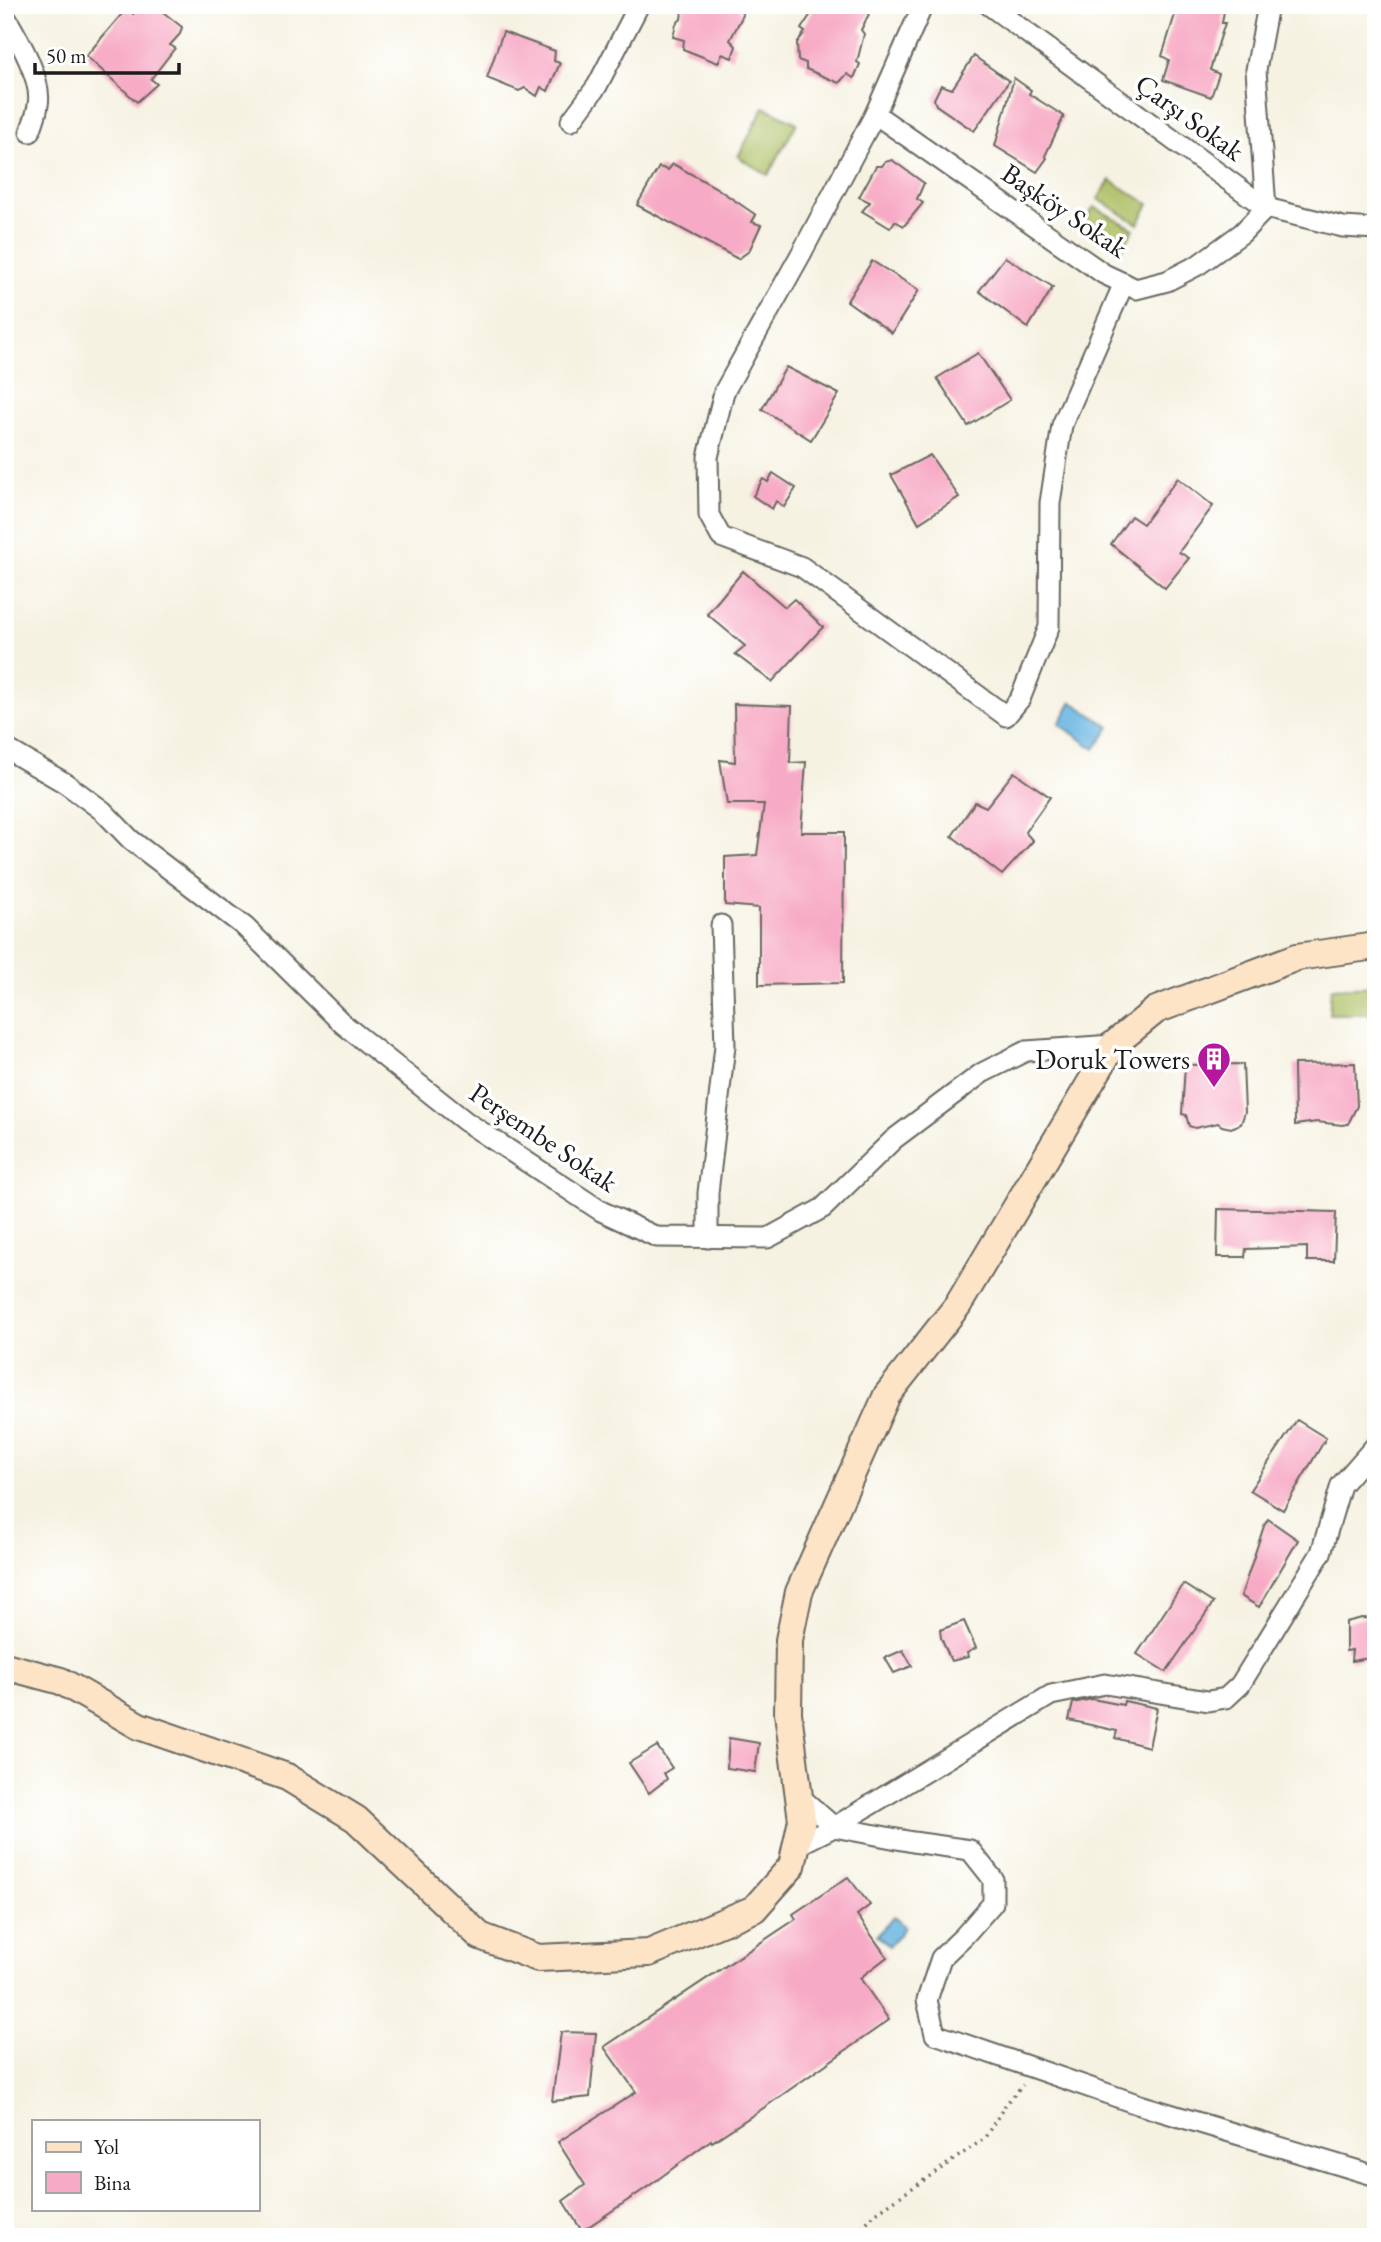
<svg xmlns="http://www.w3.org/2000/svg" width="1381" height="2242" viewBox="0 0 1381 2242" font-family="'EB Garamond',serif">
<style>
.green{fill:#abbe61;stroke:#646d3e;stroke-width:2}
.water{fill:#67b5e1;stroke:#42687e;stroke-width:2}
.building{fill:#f7aac5}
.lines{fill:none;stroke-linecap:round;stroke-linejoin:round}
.street-casing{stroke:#686761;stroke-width:23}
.secondary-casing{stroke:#686761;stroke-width:30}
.path{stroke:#686761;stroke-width:3.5;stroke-dasharray:2 5;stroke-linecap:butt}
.street{stroke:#fff;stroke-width:19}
.secondary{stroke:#fee4c6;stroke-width:26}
.labels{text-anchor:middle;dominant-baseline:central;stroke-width:7;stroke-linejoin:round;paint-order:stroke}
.street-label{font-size:28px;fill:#1c1c1c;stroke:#fff}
.poi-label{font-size:28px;fill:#1c1c1c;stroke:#fff;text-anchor:end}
</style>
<rect width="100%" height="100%" fill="#fff"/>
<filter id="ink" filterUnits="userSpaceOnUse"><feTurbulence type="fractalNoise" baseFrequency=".0143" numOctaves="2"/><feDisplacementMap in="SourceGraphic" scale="14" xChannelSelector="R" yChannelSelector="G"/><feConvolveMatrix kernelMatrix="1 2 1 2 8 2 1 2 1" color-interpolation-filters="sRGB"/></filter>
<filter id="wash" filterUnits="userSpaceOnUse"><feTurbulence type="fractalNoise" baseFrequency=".00686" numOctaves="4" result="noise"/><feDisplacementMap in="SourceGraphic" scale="28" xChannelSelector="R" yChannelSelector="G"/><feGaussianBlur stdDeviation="1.57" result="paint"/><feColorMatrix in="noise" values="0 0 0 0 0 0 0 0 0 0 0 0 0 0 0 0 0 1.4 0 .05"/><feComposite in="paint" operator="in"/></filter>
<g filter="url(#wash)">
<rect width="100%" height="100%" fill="#f6f2e2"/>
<g class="green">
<path d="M764,107L797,123L768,175L738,157Z"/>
<path d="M1110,180L1149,204L1138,224L1098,199Z"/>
<path d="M1094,207L1134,229L1122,249L1082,225Z"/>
<path d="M1376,986V1014H1329L1331,988Z"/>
</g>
<g class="water">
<path d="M1072,702L1110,727L1095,749L1059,724Z"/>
<path d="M894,1917L905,1927L889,1946L877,1935Z"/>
</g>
<g id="blocks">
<g class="building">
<path d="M140,5H154L182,27L180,34L170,45L175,48L151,79L157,84L137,102L86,56L127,8L133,14Z"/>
<path d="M683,5H736L743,15L730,40L736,46L732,58L722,54L718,63L683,49L684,40L673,37L676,24L681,19Z"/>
<path d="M817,5H869V14L861,30L864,34L857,62L860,64L854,78L847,74L839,83L806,69V63L798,60L797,43L805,32L801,29Z"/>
<path d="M1178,5H1209L1224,11L1222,23H1225L1210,70L1219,74L1211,97L1163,80L1169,60L1162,56Z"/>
<path d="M503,32L555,51L554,61L560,63L548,91L541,87L537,96L525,88L519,91L487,78Z"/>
<path d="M974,56L1009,81L974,131L936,105L934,99L941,85L952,89Z"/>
<path d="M1014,78L1031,90L1029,94L1064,116L1045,156L1047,158L1037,172L995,146Z"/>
<path d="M892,160L924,183L917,199L923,203L904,226L895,221L890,228L862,211L870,202L859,197L876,166H882L885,162Z"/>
<path d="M673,164L715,187L756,215L752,222L761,225L749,251L738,259L637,205L659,167L668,170Z"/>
<path d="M1005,257L1053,287L1028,328L979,291Z"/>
<path d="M872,261L919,290L892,333L847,301Z"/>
<path d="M978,353L1010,400L968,426L937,378Z"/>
<path d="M786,367L839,394L811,440L762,409Z"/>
<path d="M930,455L959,497L919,523L891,475Z"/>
<path d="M773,473L796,488L784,507L776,501L772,509L753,496L763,479L768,482Z"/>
<path d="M1178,478L1213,506L1179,552L1189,558L1165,588L1111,544L1131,516L1143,524Z"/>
<path d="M743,571L785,607L794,599L823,627L772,682L735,654L745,646L707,614Z"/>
<path d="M734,704L792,706L790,763L806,762L801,832H844L843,983L759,985V908L725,905V857L757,855L764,804H727L720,760L735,762Z"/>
<path d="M1014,772L1050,797L1025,832L1033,841L1002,875L952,836L975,802L986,807Z"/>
<path d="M1355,1063L1357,1106L1348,1124L1342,1125L1317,1122L1295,1125L1294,1064Z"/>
<path d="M1243,1064L1245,1112L1241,1124L1231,1128L1222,1126L1218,1123L1195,1128L1189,1126L1186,1115L1182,1114L1185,1065Z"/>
<path d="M1218,1209L1336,1212L1334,1261H1307V1247L1246,1249L1245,1257H1217Z"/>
<path d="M1297,1420L1326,1438L1283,1510L1250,1490Z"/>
<path d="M1268,1519L1298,1540L1259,1607L1241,1596L1264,1526Z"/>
<path d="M1183,1584L1213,1603L1166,1672L1137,1654Z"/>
<path d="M1362,1618L1376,1619V1657L1351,1661L1352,1650L1346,1651V1622Z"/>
<path d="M964,1621L976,1648L967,1653L968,1657L951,1661L941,1638L940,1630Z"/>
<path d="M903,1650L912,1666L894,1673L885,1658Z"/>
<path d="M1092,1699L1123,1705L1124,1701L1157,1708L1149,1747L1115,1738L1117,1731L1069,1720L1073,1703Z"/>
<path d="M729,1738L759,1743L755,1772L727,1768Z"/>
<path d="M657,1746L672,1768L664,1773L667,1779L649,1793L629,1763Z"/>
<path d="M848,1877L870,1905L857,1915L887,1957L860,1978L889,2020L765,2107L712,2142L711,2140L649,2186L582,2231L563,2201L585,2185L558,2142L636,2092L604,2047L796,1919L793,1914Z"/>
<path d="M561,2032L596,2033L590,2097L552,2101Z"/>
</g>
</g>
</g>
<g filter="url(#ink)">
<use href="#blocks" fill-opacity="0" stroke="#686761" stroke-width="2"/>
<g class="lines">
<g class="street-casing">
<g id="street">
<path d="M923,5L875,114L801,254L724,392L708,457L709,515L721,537L802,567L1006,716L1020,699L1049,627L1050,503L1062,425L1124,283"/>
<path d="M989,5L1266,208L1343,227L1376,229"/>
<path d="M5,16C18,38 43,80 38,105C37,114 33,123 30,132"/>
<path d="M875,114L1104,274L1136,289L1167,281L1198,265L1242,233L1266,208L1256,70L1268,5"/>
<path d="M571,121L597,86L639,5"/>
<path d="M5,748L65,783L103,811L131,840L245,927L343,1024L465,1121L601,1211L657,1237L768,1238L823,1208L894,1139L982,1073L1026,1051L1113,1045"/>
<path d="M708,1238V1193L725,1046L721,925"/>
<path d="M798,1795L834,1827L913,1842L970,1850L993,1879V1903L964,1936L941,1958L927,2000L935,2034L1140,2105L1376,2176"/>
<path d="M796,1846L834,1827L1051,1695L1105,1684L1208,1701L1226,1698L1240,1685L1321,1553L1341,1485L1376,1445"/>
</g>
</g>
<g class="secondary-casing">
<path id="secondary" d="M5,1666L61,1681L139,1726L287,1777L356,1819L480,1936L538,1958L649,1953L754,1909L792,1866L802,1820L788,1713L789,1640L799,1592L887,1395L958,1305L1113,1045L1156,1010L1297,957L1376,946"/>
</g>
<path class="path" d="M852,2237L876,2213L984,2139L1006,2104L1023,2085"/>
<use href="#street" class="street"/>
<use href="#secondary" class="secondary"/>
</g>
</g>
<defs>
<g id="building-pin" transform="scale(1.75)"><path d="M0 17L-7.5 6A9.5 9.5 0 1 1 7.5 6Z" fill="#b5179e" stroke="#fff"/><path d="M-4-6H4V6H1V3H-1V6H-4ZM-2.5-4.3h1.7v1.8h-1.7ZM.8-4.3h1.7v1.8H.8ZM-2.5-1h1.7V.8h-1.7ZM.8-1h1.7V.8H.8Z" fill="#fff"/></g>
</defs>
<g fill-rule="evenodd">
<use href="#building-pin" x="1214" y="1059"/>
</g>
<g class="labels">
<g class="street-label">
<text transform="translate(1190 117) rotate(36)">Çarşı Sokak</text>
<text transform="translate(1065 210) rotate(34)">Başköy Sokak</text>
<text transform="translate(544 1137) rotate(34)">Perşembe Sokak</text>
</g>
<g class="poi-label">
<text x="1190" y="1059">Doruk Towers</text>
</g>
</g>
<rect width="1381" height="2242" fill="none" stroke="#fff" stroke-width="28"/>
<rect x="32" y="2120" width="228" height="91" fill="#ffffff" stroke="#a4a4a4" stroke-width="2"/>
<rect x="46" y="2142" width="35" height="10" fill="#fee4c6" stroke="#a4a4a4" stroke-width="2"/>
<text x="94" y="2154" font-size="21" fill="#1c1c1c">Yol</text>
<rect x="46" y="2172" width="35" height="21" fill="#f7aac5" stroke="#a4a4a4" stroke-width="2"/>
<text x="94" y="2190" font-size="21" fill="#1c1c1c">Bina</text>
<path d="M35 63v10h144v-10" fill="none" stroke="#1c1c1c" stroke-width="3.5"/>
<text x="46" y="63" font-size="21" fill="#1c1c1c" stroke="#ffffff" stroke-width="5" paint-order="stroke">50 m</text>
</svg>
